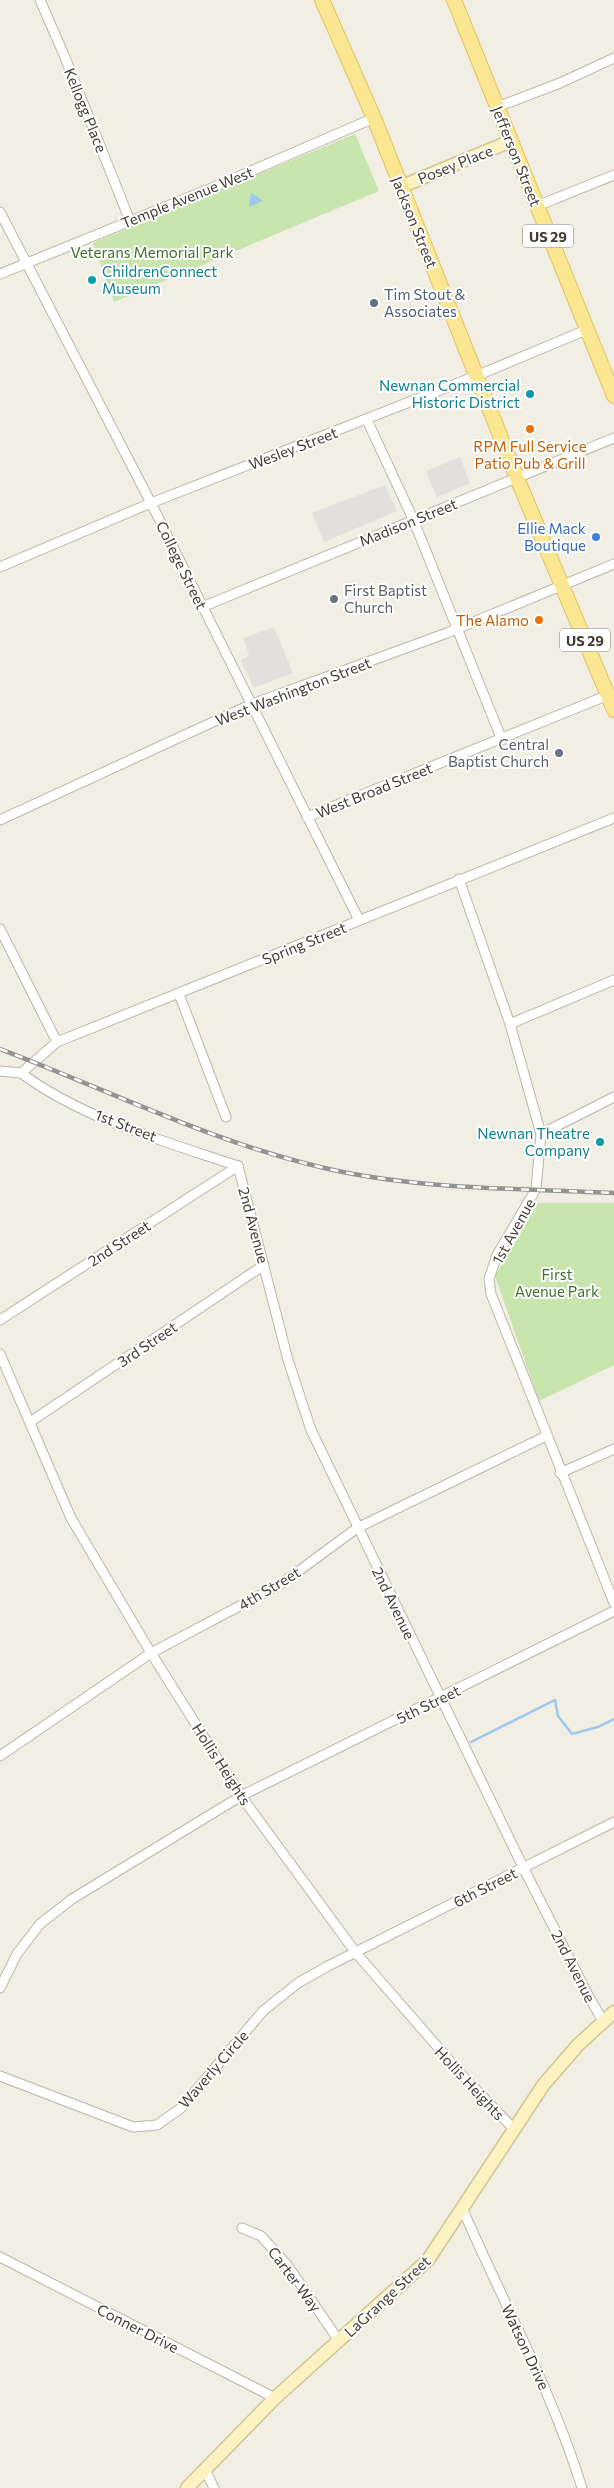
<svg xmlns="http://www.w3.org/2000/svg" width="614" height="2488" viewBox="0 0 614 2488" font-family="Commissioner,sans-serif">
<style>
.green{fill:#c7e5ac}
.parking{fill:#e2e0dc}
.water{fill:#a0c8ed}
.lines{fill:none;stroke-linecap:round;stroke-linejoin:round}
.stream{stroke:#a0c8ed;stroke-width:2.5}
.street-casing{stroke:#bcb6a6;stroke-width:11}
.secondary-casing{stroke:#d0c594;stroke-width:15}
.primary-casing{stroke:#e0c463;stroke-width:16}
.street{stroke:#fff;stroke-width:9}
.secondary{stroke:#fdf3c2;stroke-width:12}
.primary{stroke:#fbe692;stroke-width:14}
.rail-casing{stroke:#939393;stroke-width:4.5}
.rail{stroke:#fff;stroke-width:2.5;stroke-dasharray:8;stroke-linecap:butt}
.culture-dot{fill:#0f9aa8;stroke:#fff;stroke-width:2}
.service-dot{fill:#5c6f8a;stroke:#fff;stroke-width:2}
.food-dot{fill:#e8710a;stroke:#fff;stroke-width:2}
.shop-dot{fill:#3f7fe0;stroke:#fff;stroke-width:2}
.worship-dot{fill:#6b7280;stroke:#fff;stroke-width:2}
.labels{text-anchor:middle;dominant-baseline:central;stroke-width:4;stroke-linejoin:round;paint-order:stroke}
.shield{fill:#fff;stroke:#7b7871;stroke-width:1}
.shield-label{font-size:14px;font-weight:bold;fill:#433e34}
.street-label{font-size:15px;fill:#433e34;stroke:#fff}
.park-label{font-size:15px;fill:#3f7229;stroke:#fff}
.culture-label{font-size:15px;fill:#0d838f;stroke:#fff;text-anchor:end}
.service-label{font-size:15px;fill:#4e5e75;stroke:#fff;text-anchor:start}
.food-label{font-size:15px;fill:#c56008;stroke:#fff}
.shop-label{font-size:15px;fill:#366cbe;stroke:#fff;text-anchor:end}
.worship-label{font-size:15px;fill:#5b616d;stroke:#fff;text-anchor:start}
</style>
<rect width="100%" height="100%" fill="#f1eee3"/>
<g class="green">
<path d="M355,134L379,191L114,302L93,243Z"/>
<path d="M538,1203H614V1365L539,1401L495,1276Z"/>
</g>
<g class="parking">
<path d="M460,457L470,483L437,497L426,471Z"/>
<path d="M385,485L397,511L324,542L312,513Z"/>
<path d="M274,627L293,673L254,688L241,660L247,657L249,654L243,638Z"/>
</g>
<path class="water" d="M251,192L263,201L249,207Z"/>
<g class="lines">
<path class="stream" d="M471,1742L555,1700L558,1716L572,1734L598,1727L614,1719"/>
<g class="street-casing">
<g id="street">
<path d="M40,0L64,55L130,221"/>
<path d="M497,107L560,83L614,58"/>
<path d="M537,206L614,175"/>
<path d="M0,212L151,503L359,920"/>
<path d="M0,274L214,187L374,118"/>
<path d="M367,420L413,519L502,740"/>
<path d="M0,567L151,503L476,376L586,330"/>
<path d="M202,607L614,438"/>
<path d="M307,817L611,694"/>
<path d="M0,820L252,704L447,633L614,564"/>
<path d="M459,879L510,1024L541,1134L536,1189L497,1255L489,1279L491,1294L614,1603"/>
<path d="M0,929L57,1042"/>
<path d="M179,994L226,1117"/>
<path d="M510,1024L614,980"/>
<path d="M0,1071L21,1073L57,1042L614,818"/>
<path d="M21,1073C83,1119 164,1141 238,1166"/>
<path d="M541,1134L614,1097"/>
<path d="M238,1166L288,1360L311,1430L523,1867L589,1997L603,2021"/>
<path d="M0,1320L238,1166"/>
<path d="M0,1354L71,1518L151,1653L241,1796L356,1953L462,2075L513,2128"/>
<path d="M30,1422L264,1265"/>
<path d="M560,1473L614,1449"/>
<path d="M0,1756L151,1653L281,1584L357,1528L546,1436"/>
<path d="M0,1988L17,1954L40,1924L72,1899L241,1796L614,1611"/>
<path d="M0,2076L133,2127L157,2125L181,2108L263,2011L298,1983L328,1966L614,1822"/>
<path d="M463,2210C503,2302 552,2391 582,2488"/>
<path d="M242,2228L261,2236L288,2266L339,2341"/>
<path d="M0,2257L275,2398"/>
<path d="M205,2470L214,2488"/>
</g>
</g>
<g class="secondary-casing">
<g id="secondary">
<path d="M400,187L511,141"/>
<path d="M187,2488L275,2398L428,2260L544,2084L578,2045L614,2012"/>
</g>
</g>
<g class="primary-casing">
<g id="primary">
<path d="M322,0L374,118L517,478L614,710"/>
<path d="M454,0L614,396"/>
</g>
</g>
<use href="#street" class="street"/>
<use href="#secondary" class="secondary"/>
<use href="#primary" class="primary"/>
<g class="rail-casing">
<path id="rail" d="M0,1049C106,1089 209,1141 320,1167C416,1190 516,1188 614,1193"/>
</g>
<use href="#rail" class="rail"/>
</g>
<g class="culture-dot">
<circle cx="92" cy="280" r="5"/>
<circle cx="530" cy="394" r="5"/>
<circle cx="600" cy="1142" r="5"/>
</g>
<circle class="service-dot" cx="374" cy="303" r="5"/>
<g class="food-dot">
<circle cx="530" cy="429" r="5"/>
<circle cx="539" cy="620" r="5"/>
</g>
<circle class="shop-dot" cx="596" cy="537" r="5"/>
<g class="worship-dot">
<circle cx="334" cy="599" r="5"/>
<circle cx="559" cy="753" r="5"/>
</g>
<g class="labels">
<g class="shield">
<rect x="523" y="224.5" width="50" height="23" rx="4"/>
<rect x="560" y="628.5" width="50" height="23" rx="4"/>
</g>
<g class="shield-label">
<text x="548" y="236">US 29</text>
<text x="585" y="640">US 29</text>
</g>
<g class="street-label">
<text transform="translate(86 110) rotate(68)">Kellogg Place</text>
<text transform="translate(517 156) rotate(68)">Jefferson Street</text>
<text transform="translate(455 164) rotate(-22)">Posey Place</text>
<text transform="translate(187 197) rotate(-22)">Temple Avenue West</text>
<text transform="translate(415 222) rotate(68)">Jackson Street</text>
<text transform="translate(293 448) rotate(-21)">Wesley Street</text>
<text transform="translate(408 522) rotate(-22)">Madison Street</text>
<text transform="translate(182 565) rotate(64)">College Street</text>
<text transform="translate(293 691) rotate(-21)">West Washington Street</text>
<text transform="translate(374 790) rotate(-22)">West Broad Street</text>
<text transform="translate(304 943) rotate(-22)">Spring Street</text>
<text transform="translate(126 1125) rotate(21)">1st Street</text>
<text transform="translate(254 1225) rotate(75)">2nd Avenue</text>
<text transform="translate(513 1231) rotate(-61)">1st Avenue</text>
<text transform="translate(119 1243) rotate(-33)">2nd Street</text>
<text transform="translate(147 1344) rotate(-34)">3rd Street</text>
<text transform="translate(269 1588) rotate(-31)">4th Street</text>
<text transform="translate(394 1603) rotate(64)">2nd Avenue</text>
<text transform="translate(428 1704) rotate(-26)">5th Street</text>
<text transform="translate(222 1764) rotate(57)">Hollis Heights</text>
<text transform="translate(485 1887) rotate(-27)">6th Street</text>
<text transform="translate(574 1966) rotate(63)">2nd Avenue</text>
<text transform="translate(213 2069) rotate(-49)">Waverly Circle</text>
<text transform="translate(470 2083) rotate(47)">Hollis Heights</text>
<text transform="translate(295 2279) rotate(53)">Carter Way</text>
<text transform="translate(387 2296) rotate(-43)">LaGrange Street</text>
<text transform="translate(138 2328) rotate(27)">Conner Drive</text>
<text transform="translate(526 2347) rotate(65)">Watson Drive</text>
</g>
<g class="park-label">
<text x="152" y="252">Veterans Memorial Park</text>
<text x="557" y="1274">First<tspan x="557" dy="17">Avenue Park</tspan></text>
</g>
<g class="culture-label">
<text x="102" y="271" text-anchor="start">ChildrenConnect<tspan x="102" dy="17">Museum</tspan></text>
<text x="520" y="385">Newnan Commercial<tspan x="520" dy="17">Historic District</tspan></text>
<text x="590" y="1133">Newnan Theatre<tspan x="590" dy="17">Company</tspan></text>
</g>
<g class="service-label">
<text x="384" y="294">Tim Stout &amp;<tspan x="384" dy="17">Associates</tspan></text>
</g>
<g class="food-label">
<text x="530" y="446">RPM Full Service<tspan x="530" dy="17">Patio Pub &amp; Grill</tspan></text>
<text x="529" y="620" text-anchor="end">The Alamo</text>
</g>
<g class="shop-label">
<text x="586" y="528">Ellie Mack<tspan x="586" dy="17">Boutique</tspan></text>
</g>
<g class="worship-label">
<text x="344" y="590">First Baptist<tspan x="344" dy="17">Church</tspan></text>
<text x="549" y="744" text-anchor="end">Central<tspan x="549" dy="17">Baptist Church</tspan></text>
</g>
</g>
</svg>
